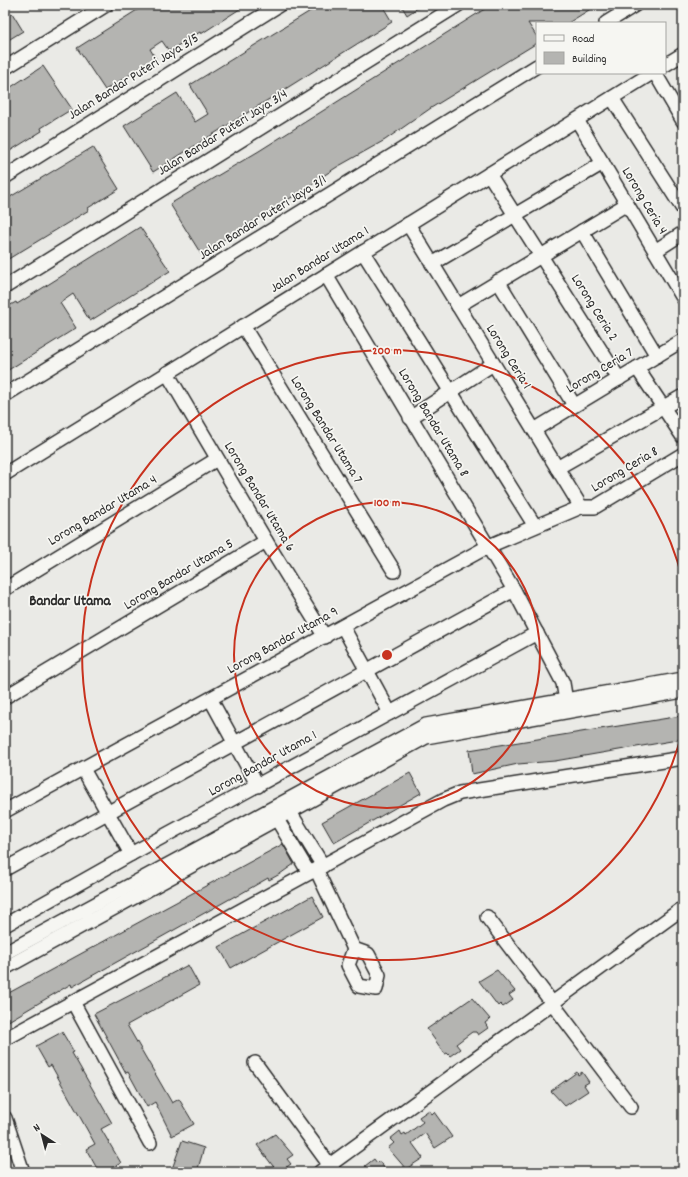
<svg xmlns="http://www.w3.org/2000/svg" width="688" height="1177" viewBox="0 0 688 1177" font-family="Dekko,sans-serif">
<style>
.building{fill:#b4b4b1;stroke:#2b2b2b}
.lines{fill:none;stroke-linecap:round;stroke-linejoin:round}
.minor-casing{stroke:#2b2b2b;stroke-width:16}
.minor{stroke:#f6f6f2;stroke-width:13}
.ring{fill:none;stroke:#c8321e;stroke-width:2}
.labels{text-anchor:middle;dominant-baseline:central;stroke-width:3.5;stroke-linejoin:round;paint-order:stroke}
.street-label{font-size:14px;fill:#2b2b2b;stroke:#f6f6f2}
.neighbourhood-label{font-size:15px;font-weight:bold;fill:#2b2b2b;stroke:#f6f6f2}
.centre{fill:#c8321e;stroke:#f6f6f2;stroke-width:2}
.ring-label{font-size:12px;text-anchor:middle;font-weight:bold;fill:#c8321e;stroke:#f6f6f2;stroke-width:3.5;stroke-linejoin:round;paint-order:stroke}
</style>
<rect width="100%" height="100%" fill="#eaeae6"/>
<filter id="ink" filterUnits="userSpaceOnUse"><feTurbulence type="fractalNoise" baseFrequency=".025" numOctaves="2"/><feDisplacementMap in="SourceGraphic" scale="8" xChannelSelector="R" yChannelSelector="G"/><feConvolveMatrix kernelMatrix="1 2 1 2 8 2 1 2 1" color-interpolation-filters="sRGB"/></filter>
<g filter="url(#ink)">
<g class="building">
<path d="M145,5H246L201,34L200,32L169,51L162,41L150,49L156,59L105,90L77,48Z"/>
<path d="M320,5H382L392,22L153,172L124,126L177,93L195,122L208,114L190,85Z"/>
<path d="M401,5H422L407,15Z"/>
<path d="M491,5H597L568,23H528L537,37V43L431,108L385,140L337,167L320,178L321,179L201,254L170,204L259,151Z"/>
<path d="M12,13L23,31L5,42V18Z"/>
<path d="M43,66L72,109L41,128L42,131L5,154V91Z"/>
<path d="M93,147L119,189L88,208L89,210L5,261V200Z"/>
<path d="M140,227L170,271L90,321L73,294L60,303L76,328L5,372V308L16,302L17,304Z"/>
<path d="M681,716L683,739L555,761L518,764L472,774L469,750Z"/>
<path d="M410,773L421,793L334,843L322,822Z"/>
<path d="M283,844L294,864L280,874L269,880L268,878L235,897V896L72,987L71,984L5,1023V995Z"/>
<path d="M312,896L323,917L231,968L219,947Z"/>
<path d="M188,965L199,985L127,1025L172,1103L179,1099L194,1124L172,1136L155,1102L147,1107L128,1072L126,1073L94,1014Z"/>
<path d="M497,970L515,991L509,995L513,1000L503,1007L500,1004L498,1006L479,981Z"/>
<path d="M472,998L490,1019L485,1023L488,1028L478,1035L476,1032H472L456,1044L460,1049L450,1056L447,1053L445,1054L427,1029Z"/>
<path d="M62,1032L74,1052L72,1053L112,1123L101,1129L121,1163L105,1172H99L86,1149L95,1144L51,1065L48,1067L36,1046Z"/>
<path d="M577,1072L578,1075L582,1072L589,1082L584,1085L588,1091L565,1106L551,1091Z"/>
<path d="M429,1110L432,1114L434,1112L452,1137L435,1148L425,1133L412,1143L423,1158L406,1169L388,1148L394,1143L390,1139L400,1131L402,1135L405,1133L406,1135L423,1122L419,1117Z"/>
<path d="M275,1134L293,1155L287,1159L291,1164L281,1171L278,1168L276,1170L257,1145Z"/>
<path d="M182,1141L204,1148L197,1172H181L172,1169Z"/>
<path d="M374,1159L377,1163L379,1161L387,1172H369L365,1166Z"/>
</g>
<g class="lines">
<g class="minor-casing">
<g id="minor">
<path d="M606,23L635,5"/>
<path d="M665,65L683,54"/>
<path d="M5,68L106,5"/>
<path d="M655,73L683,121"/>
<path d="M612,98L683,209"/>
<path d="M577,120L683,298"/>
<path d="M489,174L619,379"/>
<path d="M5,177L279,5"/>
<path d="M408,224L581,507"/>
<path d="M582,231L657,356"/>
<path d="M655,251L683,233"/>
<path d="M363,252L535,526"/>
<path d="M432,264L603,163"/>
<path d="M326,275L514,590L563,683L567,707"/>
<path d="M498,281L574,405"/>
<path d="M5,287L458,5"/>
<path d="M458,306L627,204"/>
<path d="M243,326L394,571"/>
<path d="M637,368L683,437"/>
<path d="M167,373L266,541L325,637"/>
<path d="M5,395L537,66"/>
<path d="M410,418L493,364"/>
<path d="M534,430L683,340"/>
<path d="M557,468L683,396"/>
<path d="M5,474L652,73"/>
<path d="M581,507H595L683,454"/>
<path d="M5,589L217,459"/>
<path d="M343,627L390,713"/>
<path d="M5,697L266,541"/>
<path d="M211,700L258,786"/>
<path d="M83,769L131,854"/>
<path d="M285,804L323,866"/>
<path d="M5,811L489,546L581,507"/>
<path d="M272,811L309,873"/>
<path d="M5,869L514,590"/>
<path d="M316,869L354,949L368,954L379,975L376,989L359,986L348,965L354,949"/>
<path d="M487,917L631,1107"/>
<path d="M5,925L131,854L537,633"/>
<path d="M5,953L426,725L683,679"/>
<path d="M5,968L426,737L683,691"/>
<path d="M73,1002L150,1143"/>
<path d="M5,1039L443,800L460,793L683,758"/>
<path d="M255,1063L334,1171"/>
<path d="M5,1118L23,1172"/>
<path d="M320,1172L683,908"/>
</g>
</g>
<use href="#minor" class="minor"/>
</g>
</g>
<g class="ring">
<circle cx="387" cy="655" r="153"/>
<path d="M683 729A305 305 0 1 1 683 581"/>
</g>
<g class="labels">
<g class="street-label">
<text transform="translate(134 77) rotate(-32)">Jalan Bandar Puteri Jaya 3/5</text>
<text transform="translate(223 133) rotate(-32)">Jalan Bandar Puteri Jaya 3/4</text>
<text transform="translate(644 201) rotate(59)">Lorong Ceria 4</text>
<text transform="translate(263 218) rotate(-32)">Jalan Bandar Puteri Jaya 3/1</text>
<text transform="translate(320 260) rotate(-32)">Jalan Bandar Utama 1</text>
<text transform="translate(594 308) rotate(58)">Lorong Ceria 2</text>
<text transform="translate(508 357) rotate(58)">Lorong Ceria 1</text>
<text transform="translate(600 371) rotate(-31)">Lorong Ceria 7</text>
<text transform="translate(433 423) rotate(59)">Lorong Bandar Utama 8</text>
<text transform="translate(326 430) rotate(58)">Lorong Bandar Utama 7</text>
<text transform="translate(625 470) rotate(-31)">Lorong Ceria 8</text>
<text transform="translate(259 497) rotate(59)">Lorong Bandar Utama 6</text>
<text transform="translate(103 511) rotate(-31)">Lorong Bandar Utama 4</text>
<text transform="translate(179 575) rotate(-31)">Lorong Bandar Utama 5</text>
<text transform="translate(283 641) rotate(-29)">Lorong Bandar Utama 9</text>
<text transform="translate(263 764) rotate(-29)">Lorong Bandar Utama 1</text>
</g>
<g class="neighbourhood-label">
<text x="70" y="602">Bandar Utama</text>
</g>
</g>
<circle cx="387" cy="655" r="6" class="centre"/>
<g class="ring-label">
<text x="387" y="354">200 m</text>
<text x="387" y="506">100 m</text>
</g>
<rect width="688" height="1177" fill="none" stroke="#f6f6f2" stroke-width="20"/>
<rect x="10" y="10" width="668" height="1157" fill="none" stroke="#2b2b2b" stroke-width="1.5" filter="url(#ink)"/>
<rect x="536" y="22" width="130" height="52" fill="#f6f6f2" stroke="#a5a5a2"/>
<rect x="544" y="35" width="20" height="6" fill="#f6f6f2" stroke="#a5a5a2"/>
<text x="572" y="42" font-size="12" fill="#2b2b2b">Road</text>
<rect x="544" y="52" width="20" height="12" fill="#b4b4b1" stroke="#a5a5a2"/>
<text x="572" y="62" font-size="12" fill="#2b2b2b">Building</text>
<g transform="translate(42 1135) rotate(324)" stroke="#f6f6f2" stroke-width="3" paint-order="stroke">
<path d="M0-3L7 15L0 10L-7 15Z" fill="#2b2b2b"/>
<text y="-6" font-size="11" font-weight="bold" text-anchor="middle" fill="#2b2b2b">N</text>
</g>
</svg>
